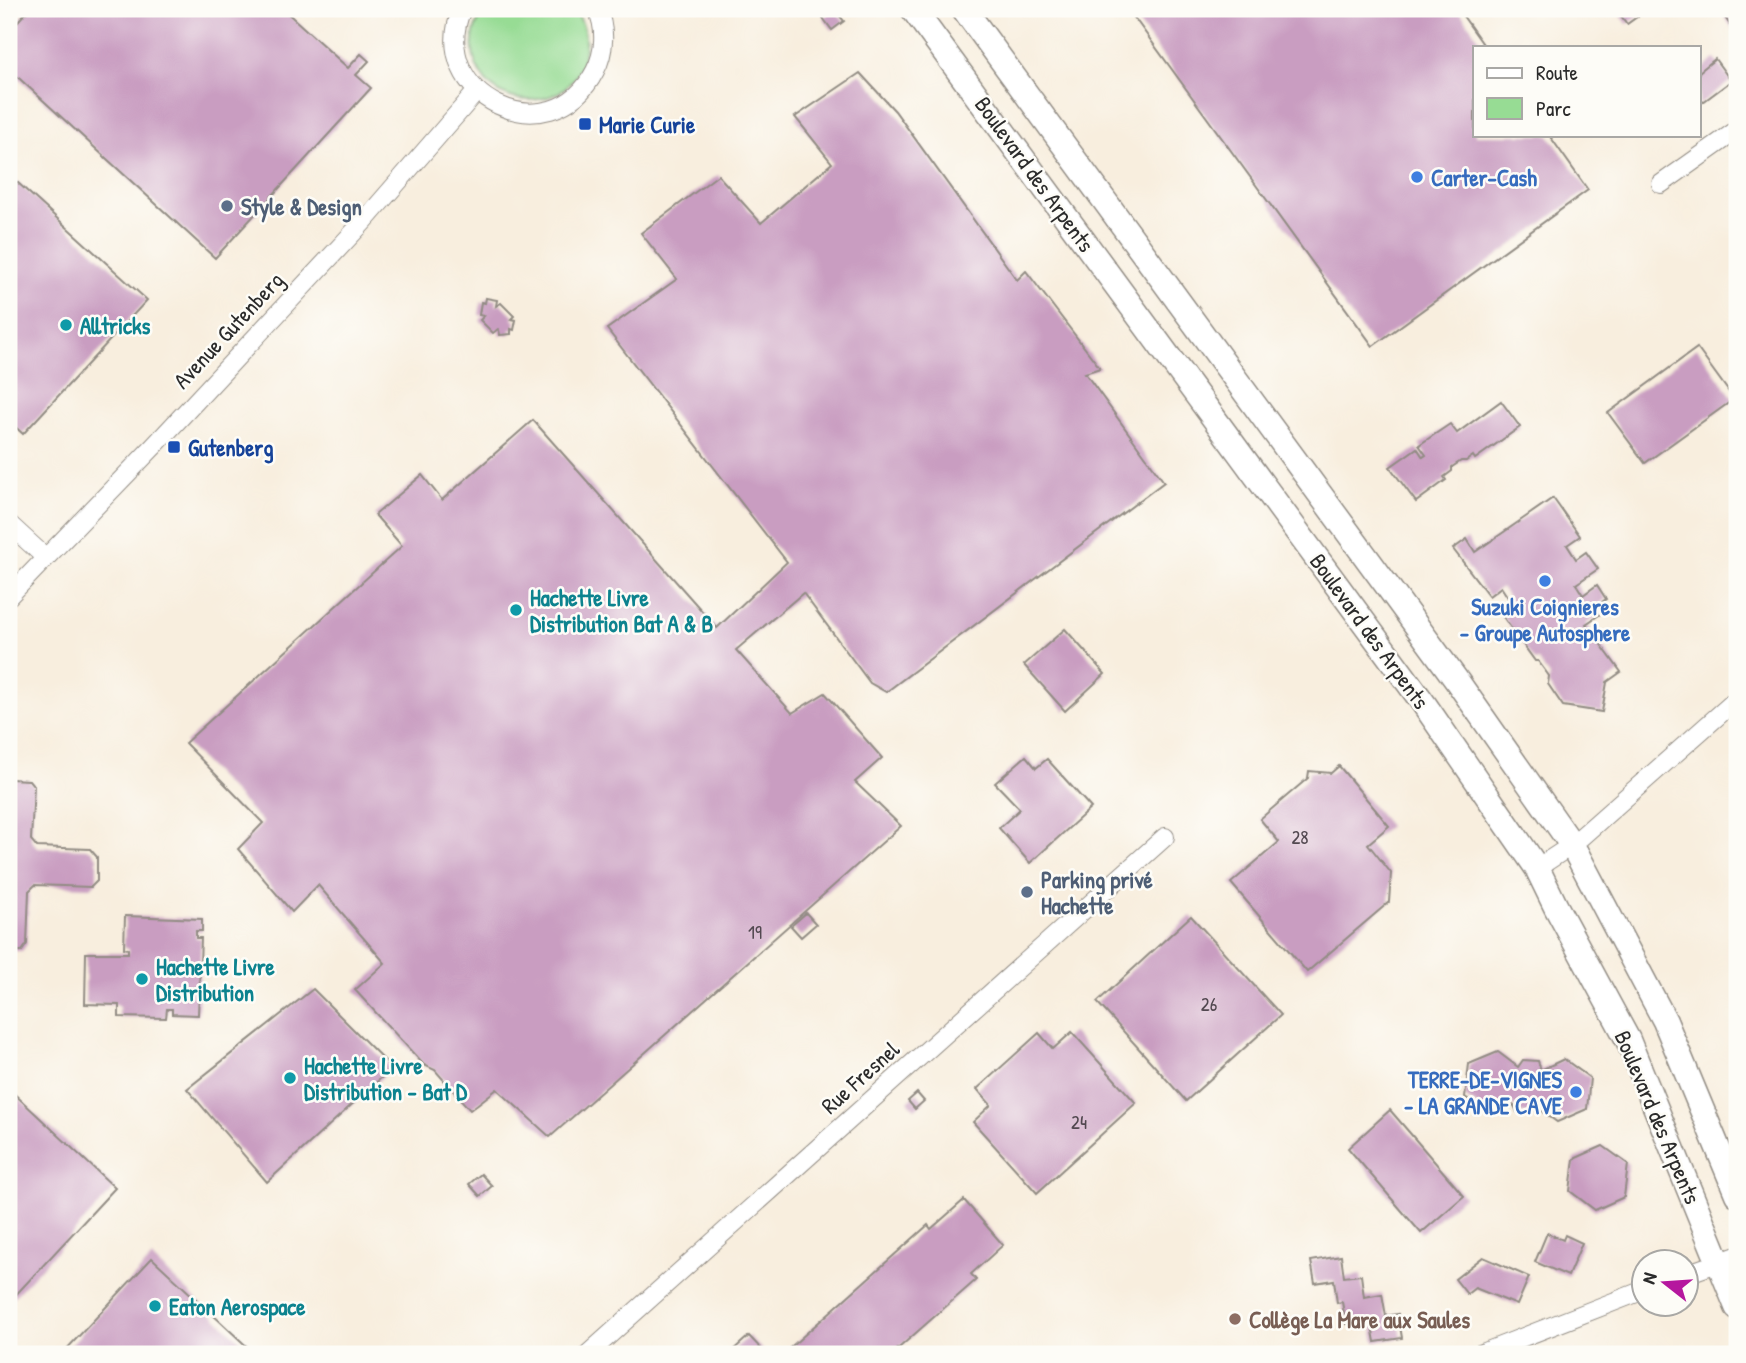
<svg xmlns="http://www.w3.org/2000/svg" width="1746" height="1363" viewBox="0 0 1746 1363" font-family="'Patrick Hand',sans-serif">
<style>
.green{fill:#97dc94;stroke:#618460;stroke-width:2}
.building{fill:#c99dc1}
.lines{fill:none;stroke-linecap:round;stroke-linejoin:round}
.street-casing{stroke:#928c84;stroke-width:20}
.secondary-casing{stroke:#928c84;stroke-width:27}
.street{stroke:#fff;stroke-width:18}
.secondary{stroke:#fff;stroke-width:24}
.transit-dot{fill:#1a4fb4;stroke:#fdfcf7;stroke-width:2.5}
.shop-dot{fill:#3f7fe0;stroke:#fdfcf7;stroke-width:2.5}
.service-dot{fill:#5c6f8a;stroke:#fdfcf7;stroke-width:2.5}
.culture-dot{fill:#0f9aa8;stroke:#fdfcf7;stroke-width:2.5}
.education-dot{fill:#8d6e63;stroke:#fdfcf7;stroke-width:2.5}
.labels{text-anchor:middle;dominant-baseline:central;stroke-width:5;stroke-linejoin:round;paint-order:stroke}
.number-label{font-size:19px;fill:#524850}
.transit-label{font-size:23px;font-weight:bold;fill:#164399;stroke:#fdfcf7;text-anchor:start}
.street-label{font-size:23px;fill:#2b2b2b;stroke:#fdfcf7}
.shop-label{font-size:23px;font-weight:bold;fill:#366cbe;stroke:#fdfcf7;text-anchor:start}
.service-label{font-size:23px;font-weight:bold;fill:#4e5e75;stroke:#fdfcf7;text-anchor:start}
.culture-label{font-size:23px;font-weight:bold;fill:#0d838f;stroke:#fdfcf7;text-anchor:start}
.education-label{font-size:23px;font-weight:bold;fill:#785e54;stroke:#fdfcf7;text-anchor:start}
</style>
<rect width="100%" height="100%" fill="#fdfcf7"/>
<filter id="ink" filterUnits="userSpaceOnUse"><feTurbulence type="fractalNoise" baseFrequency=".0143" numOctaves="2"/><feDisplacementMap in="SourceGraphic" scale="14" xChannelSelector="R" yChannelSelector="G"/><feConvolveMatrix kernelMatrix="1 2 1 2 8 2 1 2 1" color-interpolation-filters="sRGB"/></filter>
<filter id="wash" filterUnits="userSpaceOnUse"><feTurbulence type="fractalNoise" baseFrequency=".00686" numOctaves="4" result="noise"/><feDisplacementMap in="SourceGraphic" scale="28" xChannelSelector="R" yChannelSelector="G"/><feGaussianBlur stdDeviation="1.57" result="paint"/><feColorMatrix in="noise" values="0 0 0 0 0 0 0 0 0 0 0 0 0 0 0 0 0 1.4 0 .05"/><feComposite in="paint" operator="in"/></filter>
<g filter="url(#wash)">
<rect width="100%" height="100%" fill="#f8eede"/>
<path class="green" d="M485,9H574C577,13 580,18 582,23C586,33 586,44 584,55C575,110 497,116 476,65C469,45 473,26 485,9Z"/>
<g id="blocks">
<g class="building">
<path d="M29,9H283L348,68L361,54L369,61L356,75L371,88L215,258L9,69V31Z"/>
<path d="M834,9L844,21L832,30L823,18Z"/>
<path d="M1128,9H1458L1485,47H1475V135H1549L1588,190L1373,346Z"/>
<path d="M1616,9H1648L1627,24Z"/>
<path d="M1719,9H1737V30L1735,32Z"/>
<path d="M1715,59L1731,81L1699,105V72Z"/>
<path d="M860,73L895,111L1017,280L1026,271L1100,368L1085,373L1164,482L886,692L870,683L803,593L736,650L792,713L825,693L882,758L855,782L901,826L550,1137L497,1089L470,1110L435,1070L424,1065L355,990L385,963L318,885L292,912L238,849L263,823L185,743L402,546L375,515L422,475L442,500L533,420L717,628L787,562L607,329L677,279L641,233L718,175L761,223L832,163L795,117Z"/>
<path d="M17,182L147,300L23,434L9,421V191Z"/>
<path d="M486,298L497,300L496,306L501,303L514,316L511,319L516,320L514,330L511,329V334L500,335L499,330L498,329L493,333L480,320L484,316L479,315L481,302L485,303Z"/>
<path d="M1697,348L1734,399L1645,463L1608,413Z"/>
<path d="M1501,401L1520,427L1475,459L1473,456L1466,461H1461L1452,467V471L1444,477L1446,480L1416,502L1390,467L1417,448L1423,457L1426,455L1419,445L1450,424L1457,433Z"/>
<path d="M1553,498L1580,536L1567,545L1576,559L1586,552L1598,569L1576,584L1583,595L1597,585L1606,599L1594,608L1599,615L1586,624L1621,672L1607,682L1602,712L1563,706L1548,684L1549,676L1538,661H1535L1501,614L1513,605L1501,587L1489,596L1453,549L1467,539L1475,552Z"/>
<path d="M1065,629L1105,674L1065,711L1024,665Z"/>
<path d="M1026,756L1036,768L1047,759L1091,808L1030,863L999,828L1020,809L995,783Z"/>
<path d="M1339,766L1389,826L1368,844L1391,873L1389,902L1307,972L1231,883L1279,842L1260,819L1308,778L1309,771L1331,773Z"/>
<path d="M9,779L29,780L34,786L31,840L37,847L90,849L97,857V881L91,887L35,885L29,891L27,944L22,951H9Z"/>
<path d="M806,913L816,924L801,937L791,926Z"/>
<path d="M125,916L202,919V931H196V938H201L198,1015L172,1014V1009H167L166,1018L119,1017V1005L85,1004L86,953H128V949L124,948Z"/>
<path d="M1191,916L1281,1015L1186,1101L1097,1002Z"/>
<path d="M313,989L392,1068L267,1182L187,1089Z"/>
<path d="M1072,1032L1136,1103L1037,1193L973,1122L991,1105L977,1089L1039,1033L1053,1049Z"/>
<path d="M1498,1052L1518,1067L1523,1060L1538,1061L1541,1070L1564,1059L1590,1078L1587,1109L1557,1122L1536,1107L1531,1114L1517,1112L1514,1105L1491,1115L1465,1097L1469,1064Z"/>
<path d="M9,1089L115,1188L11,1300L9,1298Z"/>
<path d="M917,1093L924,1101L915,1109L908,1101Z"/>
<path d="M1390,1110L1464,1196L1421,1233L1348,1148Z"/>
<path d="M1603,1146L1628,1164L1624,1197L1595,1210L1570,1191L1574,1159Z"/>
<path d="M481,1174L492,1186L480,1196L469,1184Z"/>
<path d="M964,1200L1003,1245L971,1274L976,1280L892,1354H783L928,1225L931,1229Z"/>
<path d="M1547,1233L1563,1240L1565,1235L1582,1243L1568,1276L1535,1262Z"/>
<path d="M1341,1256L1344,1277L1361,1275L1364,1297L1382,1294L1386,1316L1398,1314L1402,1338L1375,1342L1371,1320L1346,1324L1342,1302L1337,1303L1334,1280L1315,1283L1311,1261Z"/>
<path d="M1483,1257L1529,1277L1517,1305L1475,1288L1467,1294L1455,1279Z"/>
<path d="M152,1258L255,1354H62Z"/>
<path d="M749,1336L766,1354H724L725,1351L731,1352Z"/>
</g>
</g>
</g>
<g filter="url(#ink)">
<use href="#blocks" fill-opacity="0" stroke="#928c84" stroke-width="2"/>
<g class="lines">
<g class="street-casing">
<g id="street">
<path d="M462,9C425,96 551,157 595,71C605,52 606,28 597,9"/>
<path d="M1661,184L1737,130"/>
<path d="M9,524L45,557"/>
<path d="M9,596L154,446L365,220L477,91"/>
<path d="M1537,868L1572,845L1737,699"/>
<path d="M1686,1274L1737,1256"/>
<path d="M588,1354L1165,837"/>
<path d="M1480,1354L1644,1290"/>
</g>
</g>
<g class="secondary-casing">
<g id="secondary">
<path d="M913,9L1424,704L1537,868L1556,907L1628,1040L1737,1307"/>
<path d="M964,9L1457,681L1572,845L1665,1021L1737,1194"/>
</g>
</g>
<use href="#street" class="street"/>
<use href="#secondary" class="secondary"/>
</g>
</g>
<g class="transit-dot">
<rect x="578" y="117" width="14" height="14" rx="3.5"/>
<rect x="167" y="440" width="14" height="14" rx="3.5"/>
</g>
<g class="shop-dot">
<circle cx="1417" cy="177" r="7"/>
<circle cx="1545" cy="581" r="7"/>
<circle cx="1576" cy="1092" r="7"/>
</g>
<g class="service-dot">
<circle cx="227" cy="206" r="7"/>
<circle cx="1027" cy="892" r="7"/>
</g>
<g class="culture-dot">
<circle cx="66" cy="325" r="7"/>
<circle cx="516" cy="610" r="7"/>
<circle cx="142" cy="979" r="7"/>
<circle cx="290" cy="1078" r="7"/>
<circle cx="155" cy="1306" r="7"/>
</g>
<circle class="education-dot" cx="1235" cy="1319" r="7"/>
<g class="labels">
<g class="number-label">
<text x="1300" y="837">28</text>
<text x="755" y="932">19</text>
<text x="1209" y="1004">26</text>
<text x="1079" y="1122">24</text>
</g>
<g class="transit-label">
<text x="599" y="124">Marie Curie</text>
<text x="188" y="447">Gutenberg</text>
</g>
<g class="street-label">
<text transform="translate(1035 174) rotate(54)">Boulevard des Arpents</text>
<text transform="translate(228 330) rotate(-47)">Avenue Gutenberg</text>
<text transform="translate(1370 631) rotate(54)">Boulevard des Arpents</text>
<text transform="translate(860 1077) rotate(-42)">Rue Fresnel</text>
<text transform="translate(1658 1117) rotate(67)">Boulevard des Arpents</text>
</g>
<g class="shop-label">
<text x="1431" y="177">Carter-Cash</text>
<text x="1545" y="606" text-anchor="middle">Suzuki Coignieres<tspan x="1545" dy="26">- Groupe Autosphere</tspan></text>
<text x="1562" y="1079" text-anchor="end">TERRE-DE-VIGNES<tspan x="1562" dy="26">- LA GRANDE CAVE</tspan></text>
</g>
<g class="service-label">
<text x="241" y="206">Style &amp; Design</text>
<text x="1041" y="879">Parking privé<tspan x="1041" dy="26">Hachette</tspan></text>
</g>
<g class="culture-label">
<text x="80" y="325">Alltricks</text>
<text x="530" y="597">Hachette Livre<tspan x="530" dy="26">Distribution Bat A &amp; B</tspan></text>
<text x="156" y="966">Hachette Livre<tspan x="156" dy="26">Distribution</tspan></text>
<text x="304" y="1065">Hachette Livre<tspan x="304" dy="26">Distribution - Bat D</tspan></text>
<text x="169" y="1306">Eaton Aerospace</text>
</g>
<g class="education-label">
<text x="1249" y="1319">Collège La Mare aux Saules</text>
</g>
</g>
<rect width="1746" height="1363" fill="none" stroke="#fdfcf7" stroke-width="35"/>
<rect x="1473" y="46" width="228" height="91" fill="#fdfcf7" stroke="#a9a8a5" stroke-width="2"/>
<rect x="1487" y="68" width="35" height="10" fill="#ffffff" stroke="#a9a8a5" stroke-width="2"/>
<text x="1536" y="80" font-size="21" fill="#2b2b2b">Route</text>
<rect x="1487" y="98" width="35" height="21" fill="#97dc94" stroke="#a9a8a5" stroke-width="2"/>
<text x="1536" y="116" font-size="21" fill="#2b2b2b">Parc</text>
<g transform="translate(1665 1283) rotate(287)"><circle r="33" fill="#fdfcf7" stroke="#a9a8a5" stroke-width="2"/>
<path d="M0-5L12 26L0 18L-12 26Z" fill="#b5179e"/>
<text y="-10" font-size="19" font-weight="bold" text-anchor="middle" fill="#2b2b2b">N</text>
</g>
</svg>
